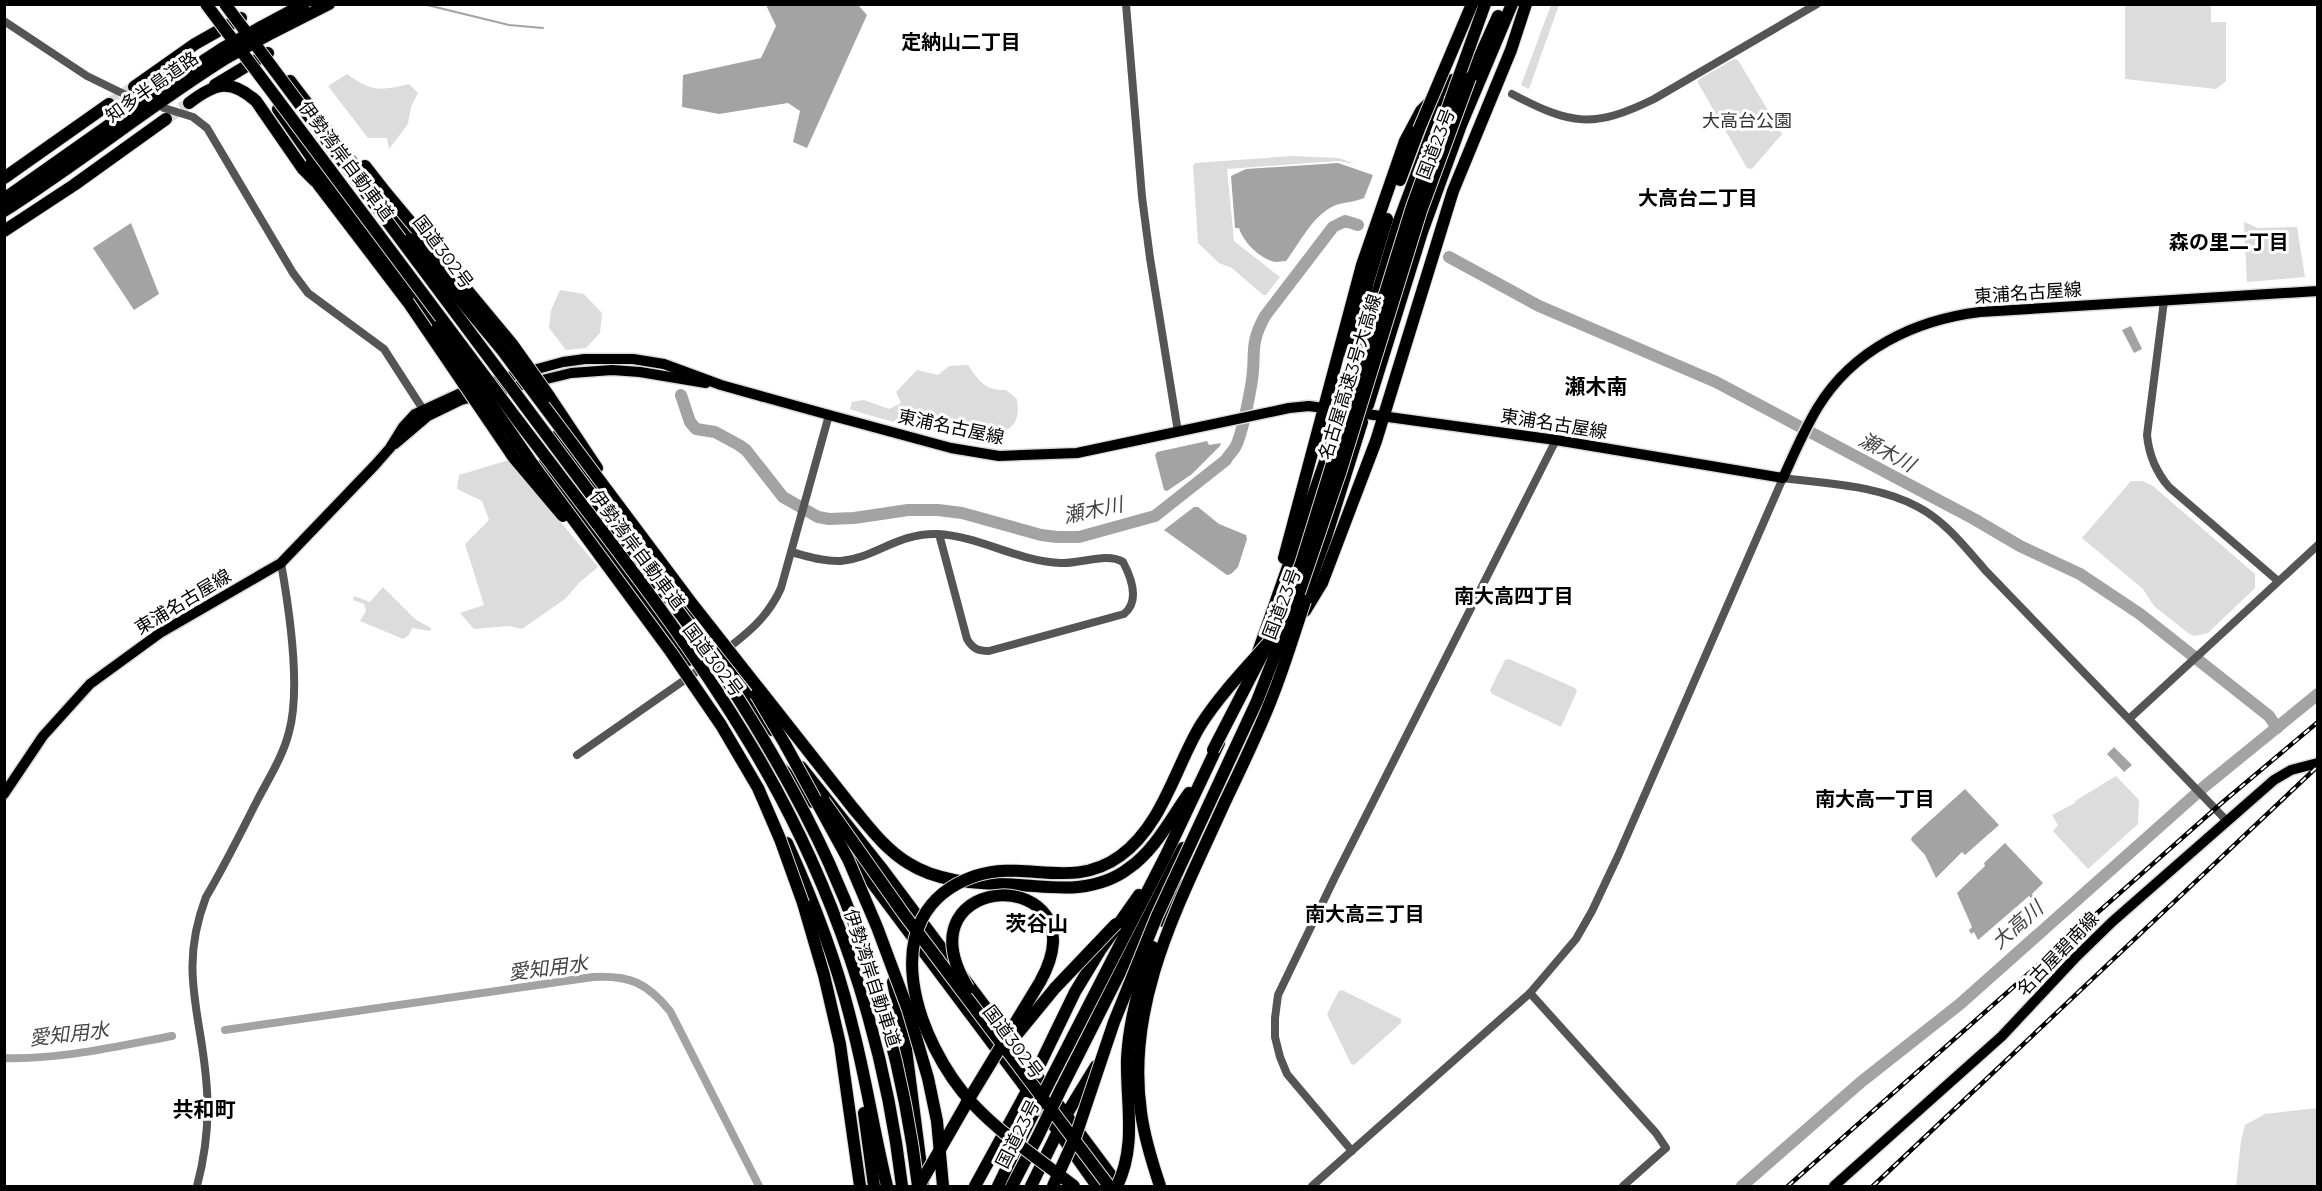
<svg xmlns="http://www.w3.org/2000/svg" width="2322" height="1191" viewBox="0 0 2322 1191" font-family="Montserrat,'Noto Sans JP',sans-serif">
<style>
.green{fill:#dcdcdc}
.water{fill:#a3a3a3}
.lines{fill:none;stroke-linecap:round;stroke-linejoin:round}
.stream{stroke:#a3a3a3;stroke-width:2}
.canal{stroke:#a3a3a3;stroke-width:8}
.river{stroke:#a3a3a3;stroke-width:12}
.highway-tunnel{stroke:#d9d9d9;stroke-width:12;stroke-dasharray:12 6;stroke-linecap:butt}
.major-casing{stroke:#dbdbdb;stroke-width:13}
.highway-casing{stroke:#dbdbdb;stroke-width:14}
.minor{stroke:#555;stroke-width:8}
.major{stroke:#000;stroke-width:10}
.highway{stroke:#000;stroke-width:12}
.rail-casing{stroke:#000;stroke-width:4.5}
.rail{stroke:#fff;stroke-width:2;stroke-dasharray:7;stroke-linecap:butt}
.highway-bridge-casing{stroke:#dbdbdb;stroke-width:14;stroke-linecap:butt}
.highway-bridge{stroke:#000;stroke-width:12}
.labels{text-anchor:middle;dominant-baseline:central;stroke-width:6;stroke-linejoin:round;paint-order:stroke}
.street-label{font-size:18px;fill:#000;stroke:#fff}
.park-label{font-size:18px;fill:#333;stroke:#fff}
.neighbourhood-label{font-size:20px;font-weight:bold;fill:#000;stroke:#fff}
.water-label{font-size:20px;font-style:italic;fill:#444;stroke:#fff}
.quarter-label{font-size:21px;font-weight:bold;fill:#000;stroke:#fff}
</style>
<rect width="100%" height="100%" fill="#fff"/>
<g class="green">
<path d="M1551,5H1559L1529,89L1521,85Z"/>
<path d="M2125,5H2211V22H2226V81L2216,89L2125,79Z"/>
<path d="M1734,59L1738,60L1782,134L1752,169L1747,168L1698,83V80Z"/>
<path d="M347,74C372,92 379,91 409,84L418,93L411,107L408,124L389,149L387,138H368L328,86Z"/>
<path d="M1291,156L1339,158L1355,164L1338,161L1227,169L1234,241L1280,277L1266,295H1263L1232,268L1219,263L1198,243L1193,166L1195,163Z"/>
<path d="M2244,222L2258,228L2297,227L2305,277L2247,282Z"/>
<path d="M560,290L584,294L602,313L600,333L586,348L566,350L549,328L551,310Z"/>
<path d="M968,365C979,381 985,391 1006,390L1017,399C1021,426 1010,433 985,433L979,444C937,430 892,424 850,409L852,402L864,400L889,409L901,403L896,392L917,370L938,375L949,366Z"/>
<path d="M509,460L598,567L580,582L565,599L522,629L509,626L474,629L460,613L484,605L465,544L489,520L482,501L457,489L459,475Z"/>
<path d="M2131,481H2143L2153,486L2255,574V588L2208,633L2194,636L2188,633L2154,606L2143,589L2082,538Z"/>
<path d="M383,587L415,619L431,628L430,631L412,628L409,635L403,639L360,621L366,611L364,604L353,600L354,596L370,602Z"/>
<path d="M1509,659L1575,688L1577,691L1561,727L1492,694L1490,690L1505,660Z"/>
<path d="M2116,776L2139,800L2138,824L2088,869L2053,831L2058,825L2052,815L2075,803V801Z"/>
<path d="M1342,990L1401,1019V1023L1354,1065L1351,1064L1327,1014L1339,991Z"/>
<path d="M2317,1108V1186H2236L2241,1141L2245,1125L2265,1114Z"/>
</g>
<g class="water">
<path d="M766,5H858L867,15L807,148L793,142L800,111L788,103L719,114L682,107L683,75L761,58L776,26Z"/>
<path d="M1338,163L1373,175L1364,198C1355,202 1345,202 1336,205C1313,214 1300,243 1286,261C1282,261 1279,262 1276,262C1261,260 1243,242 1239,228H1235L1231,176L1246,169Z"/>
<path d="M131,223L159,294L134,310L93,248Z"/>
<path d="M2131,326L2142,349L2134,353L2122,330Z"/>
<path d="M1207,441L1209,445L1221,443L1220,446L1192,474L1167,491L1164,490L1155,455L1157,452Z"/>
<path d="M1194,507H1198L1219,524L1246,535L1247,539L1238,567L1231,574L1227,575L1164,530Z"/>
<path d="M2114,747L2132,765L2124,772L2107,754Z"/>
<path d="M1965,789L1999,825L1965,855L1962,852L1936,878L1925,855L1911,840L1912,837Z"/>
<path d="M2005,843L2043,883L2032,894L2033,897L2032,899L2029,896L1978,940L1974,932L1971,934L1969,930L1972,927L1957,893L1985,866L1984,863Z"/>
</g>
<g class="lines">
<path class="stream" d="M423,4L509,25L543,28"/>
<g class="canal">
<path d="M225,1030L593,977C630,975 647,983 670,1011L759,1186"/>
<path d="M4,1058C59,1060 119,1046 172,1036"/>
</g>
<g class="river">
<path d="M1449,257L1539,306L1716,382L1974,519L2020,546L2080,574L2140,614L2269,716L2277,728"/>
<path d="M681,395L690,422L696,429L715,432L739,445L746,450L783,497L818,517L829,519L854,518L908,510H938L962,513L1041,535L1057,537H1079L1155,516L1226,460C1228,455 1231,454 1234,449C1241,441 1250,393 1252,380C1256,352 1249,345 1265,316L1333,227L1345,221L1358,225"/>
<path d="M1742,1186L1861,1082L1960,1004L2205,786L2318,694"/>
</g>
<g class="highway-tunnel">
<path d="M109,104L134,87"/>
<path d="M166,119L189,103"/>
</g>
<g class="major-casing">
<g id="major">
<path d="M1352,412L1556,440L1783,478C1794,454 1804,430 1818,407C1853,350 1914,320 1980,312L2318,291"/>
<path d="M395,444L428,416L461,400L571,373L612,370L640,372L706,383"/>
<path d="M4,794L43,736L90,684L160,633L281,563L375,465L390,448L403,427L415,414L465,391L515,375L563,362L585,359H633L664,364L721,385L829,415L951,448L999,456L1077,453L1289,408L1309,406L1331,409"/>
<path d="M1834,1186L2002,1036L2075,958L2112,922L2274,780L2291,770L2318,763"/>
</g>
</g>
<g class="highway-casing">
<g id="highway">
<path d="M261,27L304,4"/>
<path d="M266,36L329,4"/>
<path d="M1470,78L1498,16"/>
<path d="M290,81L416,246"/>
<path d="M215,85L268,53"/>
<path d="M134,87L195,44L241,18"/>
<path d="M189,103C215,83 230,78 256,101L303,169L315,181"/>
<path d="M278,109L354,218L438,323"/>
<path d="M311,164L318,184L408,302"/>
<path d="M365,166L383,189"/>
<path d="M4,178L109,104"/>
<path d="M1400,180L1419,129"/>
<path d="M4,199L163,87L223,48"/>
<path d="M4,211C81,162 151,105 228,57"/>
<path d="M4,231L74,185L166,119"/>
<path d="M1350,356L1368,282L1387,219"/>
<path d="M549,396L597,468"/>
<path d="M1345,402L1399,221L1443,103"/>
<path d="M1368,405L1422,232L1461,125L1512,4"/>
<path d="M558,435L772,730"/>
<path d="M541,466L627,575L689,660"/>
<path d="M1284,558L1362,265L1405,141L1421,111L1452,80"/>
<path d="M1300,609L1326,537L1362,422"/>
<path d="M1305,611L1322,583L1376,441L1453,191L1511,50L1526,4"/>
<path d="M1258,652L1340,419"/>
<path d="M748,735L802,789L813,802"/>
<path d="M801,767L883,870L1119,1186"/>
<path d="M853,808C870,828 885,849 908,863C941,884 981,883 1019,885C1038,886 1059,889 1078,887C1096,885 1115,879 1129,868C1155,850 1171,818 1189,793"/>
<path d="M787,843C814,902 837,962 852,1025C866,1078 874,1133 887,1186"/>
<path d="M846,848L1058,1131L1097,1186"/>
<path d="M803,903L824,975L840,1044L860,1186"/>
<path d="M1163,921L1177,884"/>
<path d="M893,982L905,1041L923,1182"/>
<path d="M1052,1077L1165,857L1219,743"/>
<path d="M1061,1089L1183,848"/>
<path d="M864,1113L874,1186"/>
<path d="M975,1186L1027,1091L1075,992L1101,949L1139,895"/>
<path d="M998,1186L1027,1126"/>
<path d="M1012,1186L1037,1138"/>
<path d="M1031,1186L1066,1115L1096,1066"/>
</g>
</g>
<g class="minor">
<path d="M1126,4L1142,197L1150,258L1178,432"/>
<path d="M4,21L87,76L132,98"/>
<path d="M1512,94C1571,125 1593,129 1654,99L1817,4"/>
<path d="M164,108L193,117L207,128L293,273L308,293L384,349L426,414"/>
<path d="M2164,301L2147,435C2149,456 2156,472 2169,487L2278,581"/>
<path d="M791,552C807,556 824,562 841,561C875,558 897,533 937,534C980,536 1019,562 1061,563C1081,564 1107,552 1123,562C1132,579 1140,601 1124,614L989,651C978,651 973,649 967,639L939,534"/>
<path d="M723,652C748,633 768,617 781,588L829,415"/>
<path d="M2129,719L2318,545"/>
<path d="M577,755L706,665"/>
<path d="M1530,993L1656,1133L1666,1148L1623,1186"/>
<path d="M1352,1151L1287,1074L1280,1057L1275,1037V1018L1278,995L1335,877L1556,440"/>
<path d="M197,1186C205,1156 209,1123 207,1091C203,1016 177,973 206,897C225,865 241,832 258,799C269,778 283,756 289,732C301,689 289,608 281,563"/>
<path d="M1312,1186L1530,993L1576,939L1592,911L1618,856L1783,478C1827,484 1878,485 1918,507C1945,521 1965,547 1985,570L2227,821"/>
</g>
<use href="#major" class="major"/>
<use href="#highway" class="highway"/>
<g class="rail-casing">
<g id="rail">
<path d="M1788,1186L2224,801L2318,722"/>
<path d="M1873,1186L2318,766"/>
</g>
</g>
<use href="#rail" class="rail"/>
<g class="highway-bridge-casing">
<g id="highway-bridge">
<path d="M206,4C310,142 413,280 516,418C597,525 683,631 752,747C832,880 884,1032 902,1186"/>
<path d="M225,4L702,643C750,714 794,786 829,863C875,964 905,1077 918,1186"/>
<path d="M223,48L261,27"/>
<path d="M228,57L266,36"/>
<path d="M1419,129L1472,4"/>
<path d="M383,189L512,344L549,396"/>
<path d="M410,239L502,350L693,605L853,808"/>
<path d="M408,302L514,458L563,516"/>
<path d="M438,327L531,462L671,652L721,725L758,788L780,839L803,903"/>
<path d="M1335,419L1339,401"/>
<path d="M756,695L785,744L848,859L877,927L908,1010L928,1078L937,1121L943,1186"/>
<path d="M1213,750L1276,628L1301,564L1412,207L1485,4"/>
<path d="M824,801L903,913L1109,1186"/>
<path d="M1009,1044L1055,988L1116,924"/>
<path d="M966,1104L1040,982C1106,864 895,867 968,988"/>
<path d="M1027,1126L1052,1077"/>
<path d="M1037,1138L1061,1089"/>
<path d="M919,1186L969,1099"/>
<path d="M1053,1186L1076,1135L1114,1022L1157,916L1257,701L1297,599L1341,470L1421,211L1470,78"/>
<path d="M1074,1186C1040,1160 1002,1135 973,1104C917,1044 869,913 975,876C1024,859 1072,891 1120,856C1162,826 1175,768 1200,726C1219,696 1245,669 1269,642"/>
<path d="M1117,1186C1137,1145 1126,1104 1127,1059C1129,1020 1139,984 1153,947"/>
<path d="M1160,1186C1152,1162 1144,1137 1141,1112C1125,1001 1180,902 1224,804C1240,770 1257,736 1271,700C1284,668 1294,634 1305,601"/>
</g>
</g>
<use href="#highway-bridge" class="highway-bridge"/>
</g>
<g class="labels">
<g class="street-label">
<text transform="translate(152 87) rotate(-35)">知多半島道路</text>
<text transform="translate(1436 144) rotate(-69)">国道23号</text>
<text transform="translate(346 161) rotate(53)">伊勢湾岸自動車道</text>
<text transform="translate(443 252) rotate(53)">国道302号</text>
<text transform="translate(2028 293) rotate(-4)">東浦名古屋線</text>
<text transform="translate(1350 377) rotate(-73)">名古屋高速3号大高線</text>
<text transform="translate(1554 424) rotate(9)">東浦名古屋線</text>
<text transform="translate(951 427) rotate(12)">東浦名古屋線</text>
<text transform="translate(637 550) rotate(53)">伊勢湾岸自動車道</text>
<text transform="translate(183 602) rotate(-31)">東浦名古屋線</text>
<text transform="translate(1282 604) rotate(-69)">国道23号</text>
<text transform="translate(713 660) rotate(53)">国道302号</text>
<text transform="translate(2058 954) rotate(-46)">名古屋碧南線</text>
<text transform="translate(872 978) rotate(72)">伊勢湾岸自動車道</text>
<text transform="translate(1013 1042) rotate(53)">国道302号</text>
<text transform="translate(1018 1134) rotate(-63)">国道23号</text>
</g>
<g class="park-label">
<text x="1747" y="121">大高台公園</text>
</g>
<g class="neighbourhood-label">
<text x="961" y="42">定納山二丁目</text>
<text x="1698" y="198">大高台二丁目</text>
<text x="2229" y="242">森の里二丁目</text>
<text x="1514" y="596">南大高四丁目</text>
<text x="1875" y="799">南大高一丁目</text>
<text x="1365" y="914">南大高三丁目</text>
</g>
<g class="water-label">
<text transform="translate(1887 452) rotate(28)">瀬木川</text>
<text transform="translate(1093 510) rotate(-12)">瀬木川</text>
<text transform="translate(2017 925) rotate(-41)">大高川</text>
<text transform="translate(548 968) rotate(-7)">愛知用水</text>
<text transform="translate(69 1034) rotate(-6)">愛知用水</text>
</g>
<g class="quarter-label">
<text x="1596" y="386">瀬木南</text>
<text x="1037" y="923">茨谷山</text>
<text x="204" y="1109">共和町</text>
</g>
</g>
<rect width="2322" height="1191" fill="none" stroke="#000000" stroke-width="12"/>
</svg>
